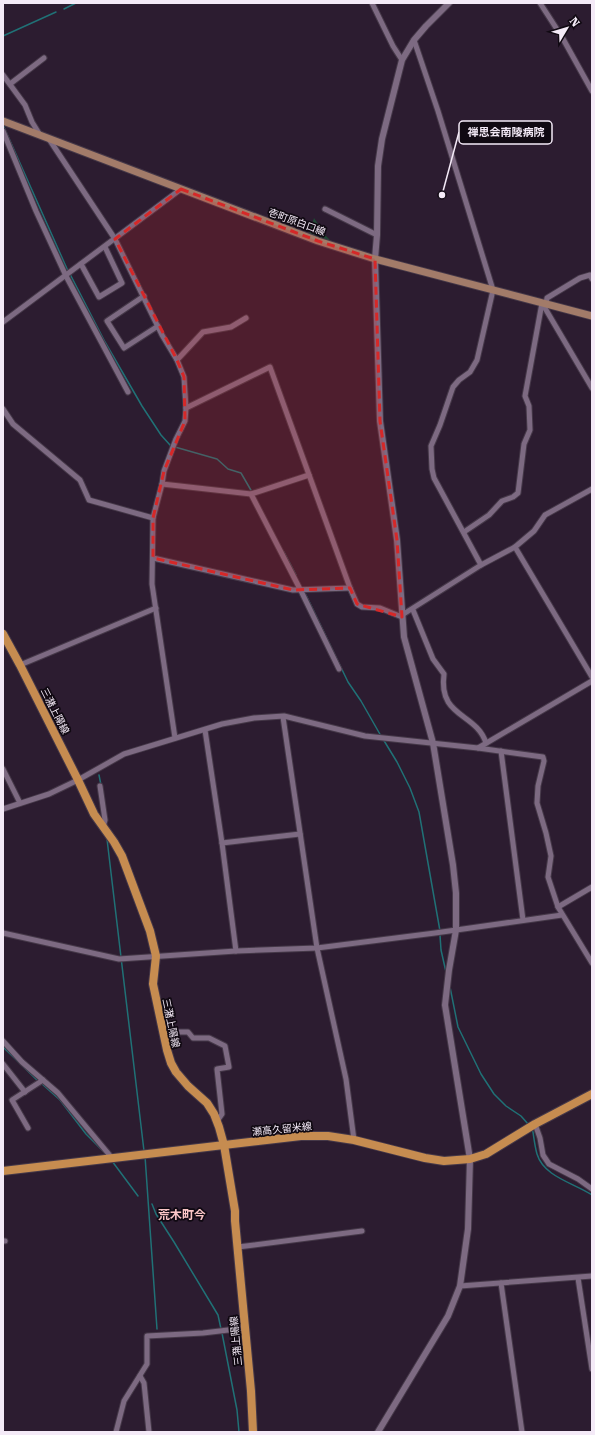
<svg xmlns="http://www.w3.org/2000/svg" width="595" height="1435" viewBox="0 0 595 1435" font-family="'Roboto Serif','Noto Sans JP',serif">
<style>
.green{fill:#1f4834}
.lines{fill:none;stroke-linecap:round;stroke-linejoin:round}
.stream{stroke:#207176;stroke-width:1.5}
.minor-casing{stroke:#453848;stroke-width:7}
.tertiary-casing{stroke:#453848;stroke-width:8}
.secondary-casing{stroke:#453848;stroke-width:9}
.primary-casing{stroke:#453848;stroke-width:10}
.minor{stroke:#7d6a82;stroke-width:5}
.tertiary{stroke:#7d6a82;stroke-width:6}
.secondary{stroke:#a27b69;stroke-width:7}
.primary{stroke:#c68c50;stroke-width:8}
.marked{fill:#d62828;fill-opacity:0.2;stroke:#d62828;stroke-width:3;stroke-dasharray:8 5;stroke-linejoin:round}
.labels{text-anchor:middle;dominant-baseline:central;stroke-width:3.5;stroke-linejoin:round;paint-order:stroke}
.street-label{font-size:10px;fill:#f4eaf7;stroke:#100912}
.quarter-label{font-size:12px;font-weight:bold;fill:#fbc6c7;stroke:#100912}
.leader{fill:none;stroke:#f4eaf7;stroke-width:1.5}
.callout-dot{fill:#f4eaf7;stroke:#100912;stroke-width:1.5}
.callout{fill:#100912;stroke:#f4eaf7;stroke-width:1.5}
.callout-label{font-size:11px;text-anchor:middle;font-weight:bold;fill:#f4eaf7}
</style>
<rect width="100%" height="100%" fill="#2c1c30"/>
<path class="green" d="M314,218L326,236L333,243L309,234Z"/>
<g class="lines">
<g class="stream">
<path d="M64,9L76,3"/>
<path d="M3,36L56,12"/>
<path d="M3,125L68,271"/>
<path d="M70,274L105,342L142,406L161,435L170,445L172,446"/>
<path d="M175,447L217,459L228,469L241,473L252,492"/>
<path d="M284,552L296,575"/>
<path d="M306,595L348,682L361,701L381,736"/>
<path d="M383,739L397,762L410,788L419,812L440,931"/>
<path d="M99,775L101,785"/>
<path d="M107,839L144,1151"/>
<path d="M440,935L441,950L446,972"/>
<path d="M450,987L458,1027L481,1074L494,1094L506,1106L521,1116L528,1124"/>
<path d="M3,1047L38,1081"/>
<path d="M41,1083L60,1100L86,1134L107,1155"/>
<path d="M531,1129L533,1132C534,1139 535,1147 537,1154C544,1177 574,1183 592,1195"/>
<path d="M145,1156L157,1329"/>
<path d="M112,1161L138,1196"/>
<path d="M152,1204L156,1214L174,1242L218,1315L221,1329"/>
<path d="M222,1333L237,1410L239,1432"/>
</g>
<g class="minor-casing">
<g id="minor">
<path d="M372,3L393,46L402,60"/>
<path d="M540,3L562,37L592,91"/>
<path d="M414,40L438,111L493,290L477,360L470,372L459,380L453,387L440,425L431,446L432,469L434,478L481,565"/>
<path d="M3,75L25,105L32,122L40,135"/>
<path d="M10,84L44,58"/>
<path d="M3,131L36,211L66,276L128,392"/>
<path d="M49,139L115,239L162,335L177,360L184,377L186,408L185,421L176,439L164,471L162,484L153,518L152,584L175,738"/>
<path d="M325,209L377,235"/>
<path d="M81,264L99,297L122,283L105,247"/>
<path d="M144,296L107,321L124,348L158,326"/>
<path d="M542,303L592,388"/>
<path d="M546,304L547,298L580,278L590,275L592,279"/>
<path d="M3,322L181,189"/>
<path d="M177,360L203,332L231,327L246,318"/>
<path d="M186,408L270,367L350,588L357,604L362,607L380,608L402,617"/>
<path d="M3,409L13,424L80,480L89,500L153,518"/>
<path d="M162,484L251,494L309,475"/>
<path d="M251,494L301,591L339,669"/>
<path d="M464,532L489,515L502,501L513,497L518,493L524,444L530,430L529,406L525,396L542,303"/>
<path d="M515,547L592,677"/>
<path d="M153,558L293,590L350,588"/>
<path d="M413,610L433,659L444,674C438,718 476,712 486,743"/>
<path d="M402,615L481,565L515,547L534,531L545,515L592,489"/>
<path d="M20,665L156,608"/>
<path d="M283,717L317,948L346,1079L354,1140"/>
<path d="M205,730L222,843L236,951"/>
<path d="M478,748L543,757L544,761L538,786L537,803L546,833L551,856L548,877L558,907L592,963"/>
<path d="M501,751L523,920"/>
<path d="M3,769L20,803"/>
<path d="M100,786L105,820L103,827"/>
<path d="M3,809L49,794L78,780L124,754L222,724L254,718L284,716L365,736L478,748L592,681"/>
<path d="M222,843L300,834"/>
<path d="M558,907L592,887"/>
<path d="M3,933L119,959L236,951L317,948L435,933L562,915"/>
<path d="M163,1032H188L193,1038H209L225,1046L229,1067L217,1069L222,1114L217,1121"/>
<path d="M3,1041L22,1062L58,1093L112,1158"/>
<path d="M3,1064L25,1092"/>
<path d="M535,1124L540,1138L543,1155L549,1164L578,1179L592,1189"/>
<path d="M28,1128L12,1100L43,1080"/>
<path d="M3,1241H5"/>
<path d="M238,1247L362,1231"/>
<path d="M578,1278L592,1369"/>
<path d="M501,1283L522,1432"/>
<path d="M460,1286L592,1276"/>
<path d="M140,1376L144,1383L149,1432"/>
<path d="M116,1432L124,1401L147,1364V1336L203,1333L245,1328"/>
</g>
</g>
<g class="tertiary-casing">
<path id="tertiary" d="M378,1432L448,1316L460,1286L468,1229L470,1159L445,1005L449,970L456,930V893L453,865L433,743L404,637L397,540L380,421L375,259L377,235L378,166L382,139L402,60L414,40L426,26L449,3"/>
</g>
<g class="secondary-casing">
<path id="secondary" d="M3,121L318,241L375,259L592,316"/>
</g>
<g class="primary-casing">
<g id="primary">
<path d="M3,634L20,665L78,780L94,814L114,842L122,856L150,931L156,956L153,984L167,1050L171,1063L176,1072L188,1086L207,1103L214,1114L219,1127L224,1145L235,1211V1221L251,1391L253,1432"/>
<path d="M3,1171L301,1136H328L354,1140L425,1158L444,1161L470,1159L486,1154L535,1124L592,1094"/>
</g>
</g>
<use href="#minor" class="minor"/>
<use href="#tertiary" class="tertiary"/>
<use href="#secondary" class="secondary"/>
<use href="#primary" class="primary"/>
</g>
<path class="marked" d="M181,189L318,241L375,259L380,421L397,540L402,617L357,604L350,588L293,590L153,558V518L164,471L185,421L184,377L177,360L115,239Z"/>
<g class="labels">
<g class="street-label">
<text transform="translate(297 222) rotate(20)">壱町原白口線</text>
<text transform="translate(55 711) rotate(63)">三潴上陽線</text>
<text transform="translate(171 1023) rotate(78)">三潴上陽線</text>
<text transform="translate(282 1129) rotate(-6)">瀬高久留米線</text>
<text transform="translate(236 1341) rotate(-96)">三潴上陽線</text>
</g>
<g class="quarter-label">
<text x="182" y="1215">荒木町今</text>
</g>
</g>
<path class="leader" d="M442 195L459 132"/>
<circle class="callout-dot" cx="442" cy="195" r="4"/>
<rect class="callout" x="459" y="121" width="93" height="23" rx="4"/>
<g class="callout-label">
<text x="506" y="136">禅思会南陵病院</text>
</g>
<rect width="595" height="1435" fill="none" stroke="#f4eaf7" stroke-width="8"/>
<g transform="translate(567 28) rotate(52)" stroke="#100912" stroke-width="3" paint-order="stroke">
<path d="M0-3L7 15L0 10L-7 15Z" fill="#f4eaf7"/>
<text y="-6" font-size="11" font-weight="bold" text-anchor="middle" fill="#f4eaf7">N</text>
</g>
</svg>
